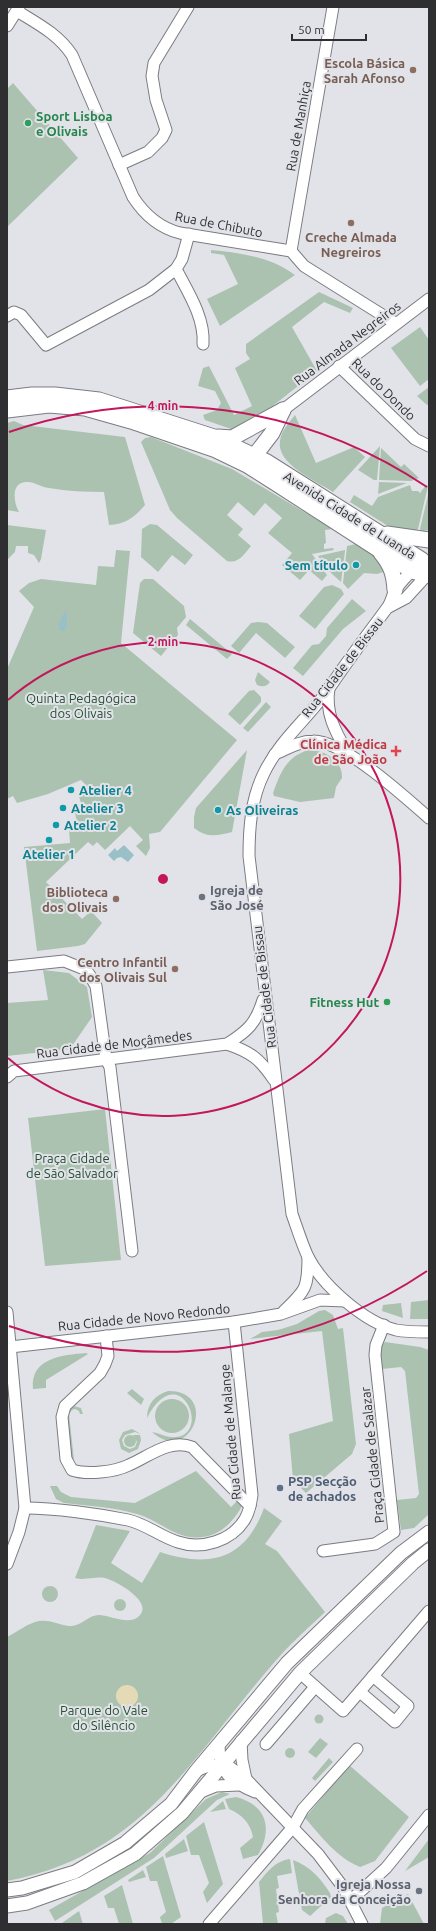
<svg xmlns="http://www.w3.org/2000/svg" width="436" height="1931" viewBox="0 0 436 1931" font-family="Ubuntu,sans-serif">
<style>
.green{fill:#abc2b0}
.sand{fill:#e4dab5}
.water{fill:#9ac0c7}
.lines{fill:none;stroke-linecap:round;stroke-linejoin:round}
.minor-casing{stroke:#7b7c81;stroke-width:13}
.tertiary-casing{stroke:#7b7c81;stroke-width:15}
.secondary-casing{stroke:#7b7c81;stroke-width:17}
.minor{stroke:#fff;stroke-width:11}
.tertiary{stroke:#fff;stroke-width:13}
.secondary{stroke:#fff;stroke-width:15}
.ring{fill:none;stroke:#c2185b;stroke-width:2}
.education-dot{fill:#8d6e63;stroke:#e2e3e9;stroke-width:1.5}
.leisure-dot{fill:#2e9e5b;stroke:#e2e3e9;stroke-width:1.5}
.culture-dot{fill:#0f9aa8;stroke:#e2e3e9;stroke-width:1.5}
.health-dot{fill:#e0444e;stroke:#e2e3e9;stroke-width:1.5}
.worship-dot{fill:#6b7280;stroke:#e2e3e9;stroke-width:1.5}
.service-dot{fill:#5c6f8a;stroke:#e2e3e9;stroke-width:1.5}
.labels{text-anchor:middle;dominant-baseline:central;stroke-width:4;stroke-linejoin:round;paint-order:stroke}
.education-label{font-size:13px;font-weight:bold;fill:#785e54;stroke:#e2e3e9;text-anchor:end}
.leisure-label{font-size:13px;font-weight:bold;fill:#27864d;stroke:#e2e3e9;text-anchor:start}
.street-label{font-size:13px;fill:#2f2f31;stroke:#e2e3e9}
.culture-label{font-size:13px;font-weight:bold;fill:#0d838f;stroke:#e2e3e9;text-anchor:start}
.park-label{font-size:13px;fill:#245032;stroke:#e2e3e9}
.health-label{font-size:13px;font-weight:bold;fill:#be3a42;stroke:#e2e3e9;text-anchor:end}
.worship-label{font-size:13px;font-weight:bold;fill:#5b616d;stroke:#e2e3e9;text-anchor:start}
.service-label{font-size:13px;font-weight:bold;fill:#4e5e75;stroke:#e2e3e9;text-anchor:start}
.centre{fill:#c2185b;stroke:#e2e3e9;stroke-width:2}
.ring-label{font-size:12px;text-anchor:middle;font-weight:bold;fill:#c2185b;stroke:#e2e3e9;stroke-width:4;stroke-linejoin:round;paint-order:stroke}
</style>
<rect width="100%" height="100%" fill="#e2e3e9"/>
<g class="green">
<path d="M13,83L78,158L7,227V89Z"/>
<path d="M211,250C241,253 271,257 295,275L220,326L207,299L238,284L224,255L211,253Z"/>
<path d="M319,292L353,308L350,313L324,302L292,327L317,371L260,416L234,430L205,420L203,415L217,410L221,403L215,391L198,386L203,368L209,366L234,415L252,406L235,368L250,359L246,353V344Z"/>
<path d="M420,327L429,340V379L420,386L391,348Z"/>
<path d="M429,387V404L427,405L417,396Z"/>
<path d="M295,415L316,463L354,447L365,457L333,492C316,481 276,464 280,441C281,431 289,423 295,415Z"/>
<path d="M14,421L23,425L125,437L145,505C135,517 126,524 109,525L104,492C85,492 67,491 49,488C40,487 34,481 26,482C10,483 14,503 19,512L7,510V423Z"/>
<path d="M151,437L232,469L333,529L325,530L326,543L324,544V549L333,548L334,550L312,554L327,575L322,581L309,570L300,580L282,565L292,553L268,533L282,518L265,503L254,516L238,502L227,515L243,529L238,535L251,546C244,554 239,564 227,561L177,518L170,510L141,442L145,438Z"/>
<path d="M380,446L377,480H374L358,470Z"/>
<path d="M381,448L401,467L404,464L419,478L411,481L379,480Z"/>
<path d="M379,482L407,483L378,494Z"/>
<path d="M410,485L412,491H418L420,493L426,485L428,486L418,529L416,531L391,528L350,502L354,495L372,506L378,497Z"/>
<path d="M429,491V530L422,531L420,529Z"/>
<path d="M150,524L157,525L193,555L185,565L172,555L158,572L141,557L142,529Z"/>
<path d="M7,525L46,530L41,559L39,563L34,555L28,553V546H16L15,552L7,560Z"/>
<path d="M356,544L375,556L387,571L377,574L364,573L348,589L343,583L347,546Z"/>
<path d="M116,550L130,551L121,643L237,740L160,832L149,834L150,848L146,856L136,846L143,840L130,826L105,850L97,842L93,846L88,842L46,882L82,919L91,911L102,923L85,944L78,946L37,951L24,847L70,843L69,829L78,827L75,813L83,811L79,796L84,795L87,786L81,780L48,794L17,803L13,796L7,799V669L34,607L19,591L29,583L41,579L96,585L98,566L114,567Z"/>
<path d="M345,550V551L341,582L331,573L318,556Z"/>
<path d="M144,579H153L184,606L186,617L177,628L178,635L161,656L133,633L140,583Z"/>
<path d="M332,585L341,589L344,594L315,629L299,616L324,587Z"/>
<path d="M352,599L366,611L343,629L303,676L293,668L312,645L319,644L326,636L327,628Z"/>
<path d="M190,619L232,654L227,659L186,625Z"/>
<path d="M258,622L267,623L295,647L285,658L256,633L239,653L231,646L251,623Z"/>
<path d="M258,672L270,682C266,687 263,687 257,685L255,680Z"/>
<path d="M254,690L261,697V702L240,725L228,714L249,691Z"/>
<path d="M266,702L271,707L248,732L243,728Z"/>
<path d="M247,750L232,832C217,836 207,838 194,828V817L196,808Z"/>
<path d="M309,750C324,750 343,760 342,778L336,787L334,798L300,802L274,796L273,793C280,774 286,756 309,750Z"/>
<path d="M43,970L69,973L87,987L92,1017L70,1049L7,1056V1003L48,1000Z"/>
<path d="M105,1109L121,1260L45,1266L28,1118Z"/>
<path d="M429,1300V1319H410L411,1302Z"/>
<path d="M401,1303L403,1318L382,1311L383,1305Z"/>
<path d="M325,1310L333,1315L338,1329L343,1328L356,1444L352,1454L306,1493L293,1480L289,1434L333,1421L322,1331L250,1339L262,1332L278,1330L297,1324L319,1311Z"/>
<path d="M385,1342L420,1347L429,1350V1514L414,1528L401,1530L397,1500L416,1498L419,1494L405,1371L401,1367L382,1369C381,1360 378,1348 385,1342Z"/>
<path d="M86,1353L88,1354L46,1380V1388L33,1389C30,1358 62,1355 86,1353Z"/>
<path d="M132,1389L144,1399L141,1405L127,1393Z"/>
<path d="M168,1391C220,1390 191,1467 152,1432C158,1433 164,1436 170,1437C216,1441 180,1354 147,1418C147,1404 155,1395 168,1391Z"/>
<circle cx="172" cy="1416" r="17"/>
<path d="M74,1406L81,1408L83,1414H80L79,1411L75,1409L72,1410L69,1414L74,1460L71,1457L66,1415L69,1409Z"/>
<path d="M132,1429L141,1434L135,1432L125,1435L122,1440L124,1446L130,1449L135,1447L137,1442L133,1435H140L141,1440L138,1449L129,1453L121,1449L119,1440L123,1432Z"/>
<circle cx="130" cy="1441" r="6"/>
<path d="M196,1471L231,1507L237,1501L242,1506C228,1532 205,1545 176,1533C163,1527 151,1518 137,1514C114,1507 88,1506 64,1503L56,1499L50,1486H57L61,1492L71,1497L135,1503Z"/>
<path d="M264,1508L282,1521L265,1544L277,1551L325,1612C307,1629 288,1646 272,1665C190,1760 141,1856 7,1881V1637C17,1632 28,1623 39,1621C51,1619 61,1626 72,1626C82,1625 90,1614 100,1615C111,1616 129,1625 138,1617C155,1603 119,1583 108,1579C98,1575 86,1581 75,1578L96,1525L130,1531L111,1563L142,1583L160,1552C210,1568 245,1560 264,1508Z"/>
<circle cx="50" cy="1594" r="8"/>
<circle cx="120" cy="1605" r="6"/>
<circle cx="319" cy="1719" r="4.5"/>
<path d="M320,1738L328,1744L316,1758L308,1752Z"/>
<circle cx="290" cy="1753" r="5"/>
<path d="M329,1758L333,1762L315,1781L312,1778Z"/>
<path d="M349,1765L409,1817L375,1861L360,1867C336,1857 322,1837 305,1818Z"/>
<path d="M222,1792L230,1794L217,1800L154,1858L55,1921L49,1910L150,1853L206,1799Z"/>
<path d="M236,1797C267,1805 273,1829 258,1855L243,1859L240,1848L253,1837C250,1822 242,1815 229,1809L225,1799Z"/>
<path d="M223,1801L226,1809L210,1812Z"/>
<path d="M204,1822L223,1884L207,1903L203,1892L209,1883L199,1855H191L186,1836Z"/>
<path d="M184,1839L188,1851L166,1858L165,1854Z"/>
<path d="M429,1839V1857L405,1871Z"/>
<path d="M163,1856L181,1917L171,1924H162L160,1917L166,1912L157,1881H150L146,1867Z"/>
<path d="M290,1859L292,1873L277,1876L279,1888L276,1889L279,1912L276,1913L278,1924H263L259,1882C268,1871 275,1861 290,1859Z"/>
<path d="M293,1860C311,1867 320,1878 330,1893L331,1897L310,1916L302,1910Z"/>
<path d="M143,1870L146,1877L129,1882L128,1880Z"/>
<path d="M122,1885L133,1924H119L114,1908H108L104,1896Z"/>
<path d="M408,1894L424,1924H380L382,1908Z"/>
<path d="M79,1911L83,1924H63L62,1923Z"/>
<path d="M336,1913L343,1916L348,1924H325L326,1918Z"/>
</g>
<circle class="sand" cx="127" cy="1696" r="11"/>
<g class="water">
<path d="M65,611L67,613V627L64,631H60L58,625Z"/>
<path d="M124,845L134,855L128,862L121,857L117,858L114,861L108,855L115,848L117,851Z"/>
</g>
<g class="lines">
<g class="minor-casing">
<g id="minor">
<path d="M17,11C38,24 58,34 72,55L133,197C144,214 160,228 180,233L291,251L304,266L395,323"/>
<path d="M7,26L19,7"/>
<path d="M119,165L148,152L162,138L166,130L156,100L152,76L154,63L188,7"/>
<path d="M291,251L333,7"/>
<path d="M176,269C188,292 205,318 203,344"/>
<path d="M7,316L14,312L21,315L46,345L149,290L176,269L182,259L189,234"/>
<path d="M339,366L415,439L429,446"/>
<path d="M283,410L429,299"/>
<path d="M416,566C409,574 399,583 394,592C392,597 391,603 387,608C368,634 348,660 330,687C310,717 281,738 264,773C251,799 249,828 249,856L292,1214C297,1228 302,1244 308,1257C323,1286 364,1322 396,1330C406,1332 418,1332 429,1332"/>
<path d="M389,607L406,598L427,575"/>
<path d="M329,688C325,713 335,731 347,752"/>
<path d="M275,754C287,749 299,741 313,741C343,740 405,797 429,818"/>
<path d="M7,967L64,961L84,969L89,974L96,986L106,1059L110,1067L132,1251"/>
<path d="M227,1044C251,1052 260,1059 274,1080"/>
<path d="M7,1077L14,1071L227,1044C248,1031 256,1023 263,1000"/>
<path d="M284,1311C306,1290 308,1288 308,1257"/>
<path d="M7,1312L25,1508L19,1532L7,1564"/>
<path d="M106,1336L108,1356L105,1364L100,1373L65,1406L62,1417L66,1459L72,1470C87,1475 115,1472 129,1465C148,1457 170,1438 192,1447L250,1506"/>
<path d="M10,1347L234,1322L281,1314L320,1300L345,1301"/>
<path d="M25,1508C55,1508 98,1514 128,1520C146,1524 161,1537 178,1542C202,1550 232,1541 245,1519C249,1512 251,1503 252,1495L234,1322"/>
<path d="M323,1551L375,1544L394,1532L375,1355L376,1345L384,1325"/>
<path d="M300,1673L343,1711L429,1611"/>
<path d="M360,1692L395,1722L408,1706L373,1676"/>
<path d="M241,1741L242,1760L246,1779"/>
<path d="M266,1744L315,1687"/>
<path d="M219,1745C219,1773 231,1782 255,1792"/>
<path d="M196,1771L211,1765H227L246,1779L318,1854L343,1887L362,1924"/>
<path d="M201,1792L216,1786L239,1785"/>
<path d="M350,1901L386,1868L429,1815"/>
<path d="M209,1924L293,1827L303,1809L357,1749"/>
</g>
</g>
<g class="tertiary-casing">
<g id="tertiary">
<path d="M7,1890L22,1888L75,1872L125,1843L171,1804L196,1771L287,1663L401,1553L429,1532"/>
<path d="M7,1906L27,1903L83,1883L135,1854L182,1813L300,1673L413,1563L429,1550"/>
</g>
</g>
<g class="secondary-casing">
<g id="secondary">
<path d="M7,398L32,395H55L99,400L214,437L267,462L422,560L427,575"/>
<path d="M7,410L49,405L85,408L131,421L216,450L247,465L277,484L412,571L427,575"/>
<path d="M218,437L232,438L283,410"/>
<path d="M249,463L272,433L283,410"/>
<path d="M387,534L429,540"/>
<path d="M381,553C391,565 394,574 395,590"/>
</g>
</g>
<use href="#minor" class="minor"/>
<use href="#tertiary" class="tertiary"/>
<use href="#secondary" class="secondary"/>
</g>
<g class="ring">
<path d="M8 700A237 237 0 1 1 8 1058"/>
<path d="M427 1271A473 473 0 0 1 9 1326M9 432A473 473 0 0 1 427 487"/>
</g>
<g class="education-dot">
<circle cx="413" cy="70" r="4"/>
<circle cx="351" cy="223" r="4"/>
<circle cx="116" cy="899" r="4"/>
<circle cx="175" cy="969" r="4"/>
</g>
<g class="leisure-dot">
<circle cx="28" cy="123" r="4"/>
<circle cx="387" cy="1002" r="4"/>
</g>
<g class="culture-dot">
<circle cx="356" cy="565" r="4"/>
<circle cx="71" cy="790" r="4"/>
<circle cx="63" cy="808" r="4"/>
<circle cx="218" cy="810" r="4"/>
<circle cx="56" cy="825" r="4"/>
<circle cx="49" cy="840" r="4"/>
</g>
<path class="health-dot" d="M394 745h4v4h4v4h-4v4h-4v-4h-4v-4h4z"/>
<g class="worship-dot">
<circle cx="202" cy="897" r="4"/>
<circle cx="419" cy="1891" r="4"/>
</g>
<circle class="service-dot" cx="280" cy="1488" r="4"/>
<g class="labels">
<g class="education-label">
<text x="405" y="63">Escola Básica<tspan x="405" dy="15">Sarah Afonso</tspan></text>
<text x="351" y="237" text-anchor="middle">Creche Almada<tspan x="351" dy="15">Negreiros</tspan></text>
<text x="108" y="892">Biblioteca<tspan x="108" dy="15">dos Olivais</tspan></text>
<text x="167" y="962">Centro Infantil<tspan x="167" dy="15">dos Olivais Sul</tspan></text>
</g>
<g class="leisure-label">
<text x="36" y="116">Sport Lisboa<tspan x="36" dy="15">e Olivais</tspan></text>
<text x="379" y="1002" text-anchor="end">Fitness Hut</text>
</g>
<g class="street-label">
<text transform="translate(298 126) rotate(-80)">Rua de Manhiça</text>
<text transform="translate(219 224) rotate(11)">Rua de Chibuto</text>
<text transform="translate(347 343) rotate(-37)">Rua Almada Negreiros</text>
<text transform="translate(384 389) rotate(44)">Rua do Dondo</text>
<text transform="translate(350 515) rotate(32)">Avenida Cidade de Luanda</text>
<text transform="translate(342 667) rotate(-52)">Rua Cidade de Bissau</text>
<text transform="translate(264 987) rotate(-97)">Rua Cidade de Bissau</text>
<text transform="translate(114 1044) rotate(-7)">Rua Cidade de Moçâmedes</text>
<text transform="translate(144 1317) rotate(-6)">Rua Cidade de Novo Redondo</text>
<text transform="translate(230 1432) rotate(-95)">Rua Cidade de Malange</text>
<text transform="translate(372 1455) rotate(-96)">Praça Cidade de Salazar</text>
</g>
<g class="culture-label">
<text x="348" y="565" text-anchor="end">Sem título</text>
<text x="79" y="790">Atelier 4</text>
<text x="71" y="808">Atelier 3</text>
<text x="226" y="810">As Oliveiras</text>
<text x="64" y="825">Atelier 2</text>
<text x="49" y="854" text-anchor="middle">Atelier 1</text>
</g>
<g class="park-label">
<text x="81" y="698">Quinta Pedagógica<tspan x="81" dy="15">dos Olivais</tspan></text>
<text x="72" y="1158">Praça Cidade<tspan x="72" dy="15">de São Salvador</tspan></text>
<text x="104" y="1710">Parque do Vale<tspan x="104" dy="15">do Silêncio</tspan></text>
</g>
<g class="health-label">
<text x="387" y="744">Clínica Médica<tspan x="387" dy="15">de São João</tspan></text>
</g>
<g class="worship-label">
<text x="210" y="890">Igreja de<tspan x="210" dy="15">São José</tspan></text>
<text x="411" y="1884" text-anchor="end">Igreja Nossa<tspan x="411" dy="15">Senhora da Conceição</tspan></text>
</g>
<g class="service-label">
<text x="288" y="1481">PSP Secção<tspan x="288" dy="15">de achados</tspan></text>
</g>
</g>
<circle cx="163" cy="879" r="6" class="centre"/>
<g class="ring-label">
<text x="163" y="410">4 min</text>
<text x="163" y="646">2 min</text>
</g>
<rect width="436" height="1931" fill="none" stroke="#2f2f31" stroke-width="16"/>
<path d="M292 34v6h74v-6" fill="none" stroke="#2f2f31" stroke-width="2"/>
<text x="298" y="34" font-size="12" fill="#2f2f31" stroke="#e2e3e9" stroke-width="3" paint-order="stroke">50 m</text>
</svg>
